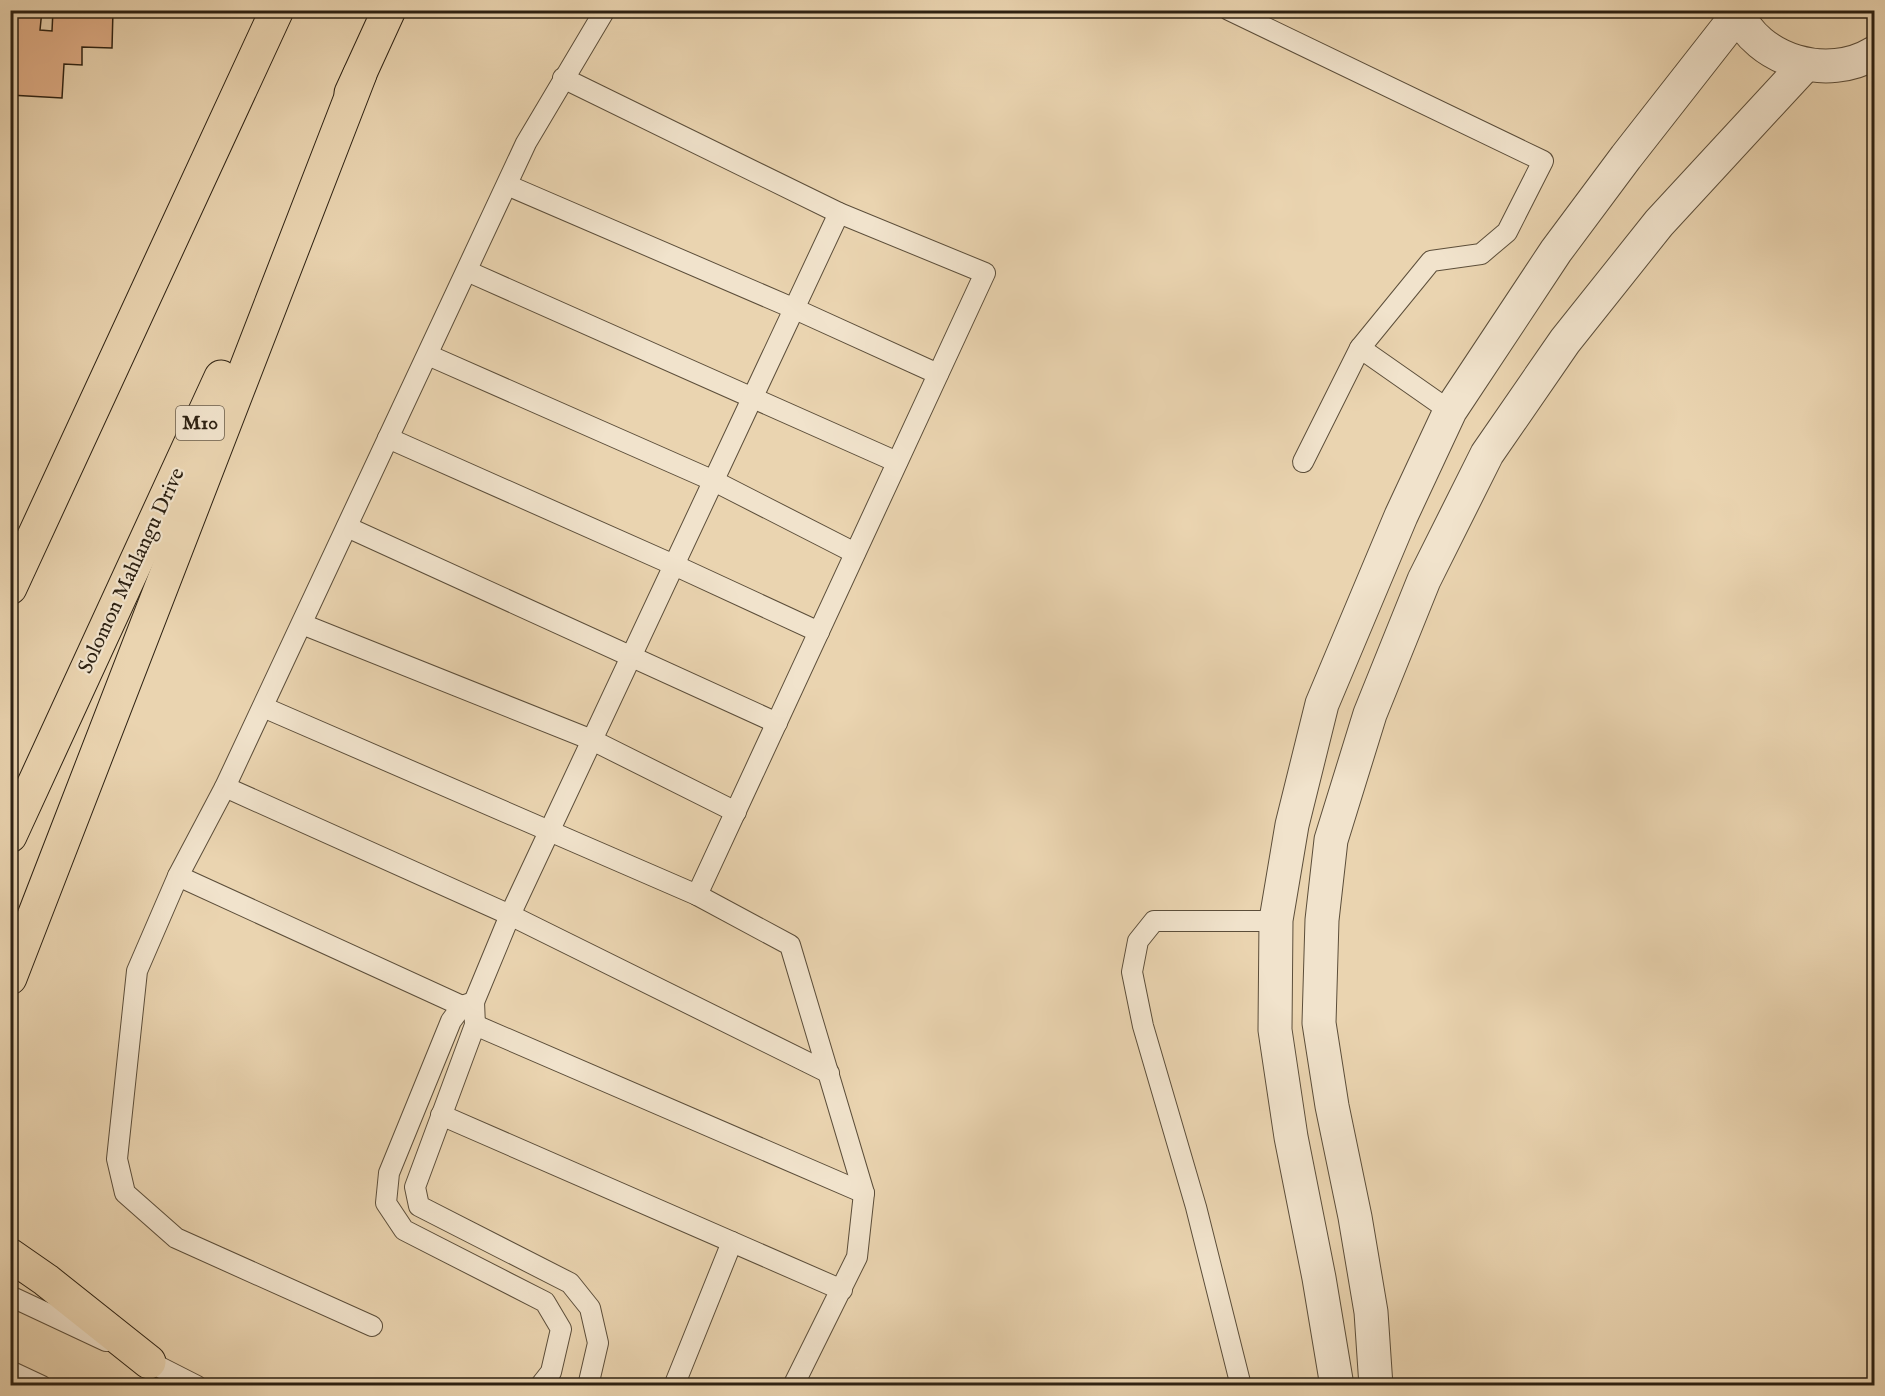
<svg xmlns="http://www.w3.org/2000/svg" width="1885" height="1396" viewBox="0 0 1885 1396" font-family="'IM FELL English',serif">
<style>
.building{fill:#e0ae87;stroke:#2d2112;stroke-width:1.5}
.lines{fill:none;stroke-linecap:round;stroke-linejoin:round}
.service-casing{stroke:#5c4e3a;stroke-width:22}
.minor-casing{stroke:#5c4e3a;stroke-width:35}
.primary-casing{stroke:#2d2112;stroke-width:35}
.service{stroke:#f1e3cc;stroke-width:20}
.minor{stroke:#f1e3cc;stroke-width:33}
.primary{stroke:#ead4b0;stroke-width:33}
.labels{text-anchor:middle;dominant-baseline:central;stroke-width:4.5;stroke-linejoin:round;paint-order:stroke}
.shield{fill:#f1e3cc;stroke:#685b4a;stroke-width:1.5}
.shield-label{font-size:20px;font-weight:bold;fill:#2d2112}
.street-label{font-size:21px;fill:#2d2112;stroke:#f1e3cc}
</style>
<rect width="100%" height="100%" fill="#ead4b0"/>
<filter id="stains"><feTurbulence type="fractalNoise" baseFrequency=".00333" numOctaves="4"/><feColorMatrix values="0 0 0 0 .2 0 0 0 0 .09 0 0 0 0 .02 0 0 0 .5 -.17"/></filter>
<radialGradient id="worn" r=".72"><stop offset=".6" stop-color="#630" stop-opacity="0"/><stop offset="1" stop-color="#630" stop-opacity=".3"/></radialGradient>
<path class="building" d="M10,10H42L40,30L52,31L53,10H113L112,48L82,47V65L64,64L62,98L10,95Z"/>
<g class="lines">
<g class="service-casing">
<g id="service">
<path d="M1229,10L1543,161L1507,232L1481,254L1431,261L1360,348"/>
<path d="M563,78L839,213L985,273L697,895L790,945L864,1193L857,1257L793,1386"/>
<path d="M507,185L795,309L938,374"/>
<path d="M467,271L897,462"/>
<path d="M428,355L714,481L855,553"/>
<path d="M388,438L674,565L819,632"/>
<path d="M1303,462L1360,348L1450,411"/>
<path d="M347,527L777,723"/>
<path d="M302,624L592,740L736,812"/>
<path d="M263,707L697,895"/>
<path d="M225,787L510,915L829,1073"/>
<path d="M178,876L462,1006"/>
<path d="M474,1002L510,915L839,213"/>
<path d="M475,1025L864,1193"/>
<path d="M441,1115L842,1290"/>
<path d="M10,1296L106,1341"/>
<path d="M372,1326L176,1238L125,1193L117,1159L137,971L178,876L225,787L526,143L605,10"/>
<path d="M140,1357L197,1386"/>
<path d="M10,1371L42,1386"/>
<path d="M540,1386L551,1372L561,1329L545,1302L404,1230L386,1203L389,1173L451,1021L462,1006L474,1002L475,1025L415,1187L419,1206L570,1283L590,1308L598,1343L588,1386"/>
<path d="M674,1386L732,1242"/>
<path d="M1241,1386L1196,1207L1143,1026L1132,972L1138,941L1154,921H1276"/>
</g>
</g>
<g class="minor-casing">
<g id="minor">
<path d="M1736,10C1758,62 1828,81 1874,53"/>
<path d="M1337,1386L1319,1278L1291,1137L1275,1030L1276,920L1292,825L1322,704L1401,516L1450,411L1556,251L1626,157L1738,14"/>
<path d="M1376,1386L1371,1312L1355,1217L1332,1106L1319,1023L1322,920L1331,840L1370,714L1424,580L1487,454L1565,341L1659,223L1805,65"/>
</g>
</g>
<g class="primary-casing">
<g id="primary">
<path d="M351,93L389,10"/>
<path d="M10,588L277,10"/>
<path d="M10,836L221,377"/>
<path d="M10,978L360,74"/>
<path d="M10,1255L46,1280L149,1362"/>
</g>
</g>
<use href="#service" class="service"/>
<use href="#minor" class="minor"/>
<use href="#primary" class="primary"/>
</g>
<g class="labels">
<rect class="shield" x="176" y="406" width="48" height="34" rx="4.5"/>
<g class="shield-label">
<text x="200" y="423">M10</text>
</g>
<g class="street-label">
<text transform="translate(132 571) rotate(-65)">Solomon Mahlangu Drive</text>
</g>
</g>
<rect width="1885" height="1396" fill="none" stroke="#ead4b0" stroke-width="36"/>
<rect x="12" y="12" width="1861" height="1372" fill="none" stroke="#2d2112" stroke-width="3"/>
<rect x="18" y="18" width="1849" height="1360" fill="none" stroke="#2d2112" stroke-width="1.5"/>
<rect width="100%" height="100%" filter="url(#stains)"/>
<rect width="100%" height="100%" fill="url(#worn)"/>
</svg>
